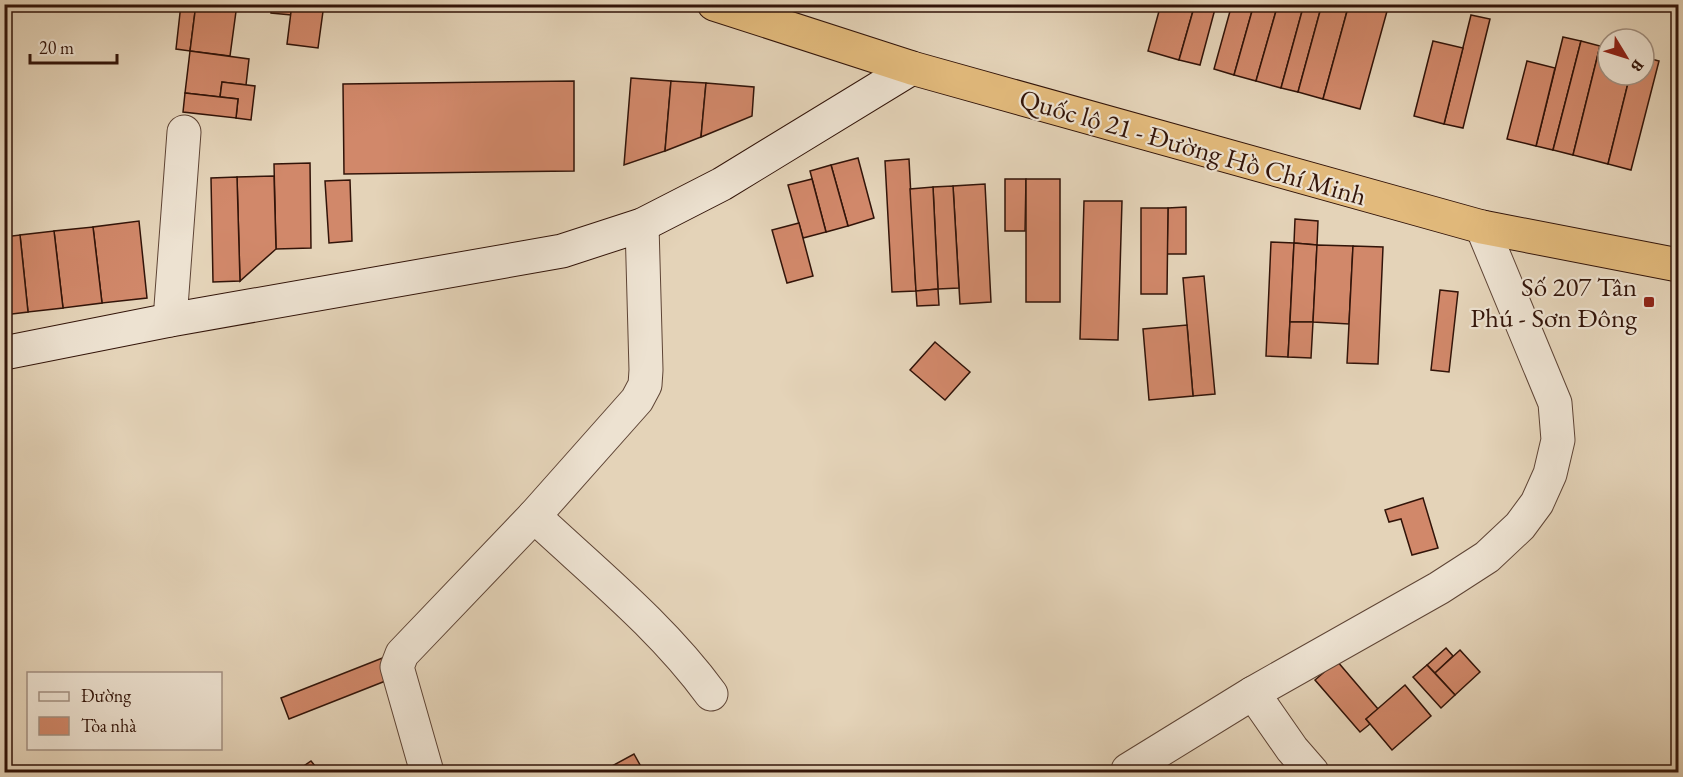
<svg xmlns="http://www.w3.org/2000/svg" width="1683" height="777" viewBox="0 0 1683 777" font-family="'EB Garamond',serif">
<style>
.building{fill:#d1886a;stroke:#321409;stroke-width:1.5}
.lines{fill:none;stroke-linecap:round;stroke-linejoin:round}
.street-casing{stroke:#5e4435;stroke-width:35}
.secondary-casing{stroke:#321409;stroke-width:35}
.highway-casing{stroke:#321409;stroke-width:35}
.street{stroke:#ede2d1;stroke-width:33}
.secondary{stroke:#ede2d1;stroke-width:33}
.highway{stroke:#e2ba7c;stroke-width:33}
.poi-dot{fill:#8f2418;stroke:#ede2d1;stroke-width:2}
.labels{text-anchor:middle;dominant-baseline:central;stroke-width:4.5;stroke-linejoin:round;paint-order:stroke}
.street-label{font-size:27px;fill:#321409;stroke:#ede2d1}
.poi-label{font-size:27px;fill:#321409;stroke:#ede2d1;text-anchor:end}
</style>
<rect width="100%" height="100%" fill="#e4d3b8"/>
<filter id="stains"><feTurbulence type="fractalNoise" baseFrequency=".00333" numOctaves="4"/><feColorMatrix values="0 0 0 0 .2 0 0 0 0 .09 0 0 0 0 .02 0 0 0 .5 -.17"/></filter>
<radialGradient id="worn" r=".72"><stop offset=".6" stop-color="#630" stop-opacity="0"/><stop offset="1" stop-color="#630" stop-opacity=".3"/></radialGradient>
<g class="building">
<path d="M181,4H196L190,51L176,49Z"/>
<path d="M196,4H237L230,56L190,51Z"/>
<path d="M271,4H292L291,15L271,13Z"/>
<path d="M292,4H324L318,48L287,44Z"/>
<path d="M1161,4H1195L1179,60L1148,51Z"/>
<path d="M1195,4L1215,9L1200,65L1179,60Z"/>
<path d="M1232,4H1254L1234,75L1214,69Z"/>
<path d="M1254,4H1278L1256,81L1234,75Z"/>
<path d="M1278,4H1304L1281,88L1256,81Z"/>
<path d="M1304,4H1322L1298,92L1281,88Z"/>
<path d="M1322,4H1349L1323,99L1298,92Z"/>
<path d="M1349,4H1389L1360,109L1323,99Z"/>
<path d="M1471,15L1490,19L1463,128L1444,124Z"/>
<path d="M1563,37L1581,41L1553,150L1536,146Z"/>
<path d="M1433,41L1463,48L1444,124L1414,116Z"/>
<path d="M1581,41L1600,46L1573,155L1553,150Z"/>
<path d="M1600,46L1608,48V75H1630L1608,164L1573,155Z"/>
<path d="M190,51L249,59L246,85L222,82L220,97L185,93Z"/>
<path d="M1644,57L1659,61L1631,170L1608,164L1630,75H1644Z"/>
<path d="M1527,61L1555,68L1536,146L1507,139Z"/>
<path d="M631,78L671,81L665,151L624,165Z"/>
<path d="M574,81V171L344,174L343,84Z"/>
<path d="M671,81L706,83L701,137L665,151Z"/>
<path d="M222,82L255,86L251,120L236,118L238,99L220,97Z"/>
<path d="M706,83L754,87L752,116L701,137Z"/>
<path d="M185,93L238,99L236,118L183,112Z"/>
<path d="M858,158L874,218L848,226L831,165Z"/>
<path d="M909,159L916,291L892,292L885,161Z"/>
<path d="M310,163L311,248L276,249L274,164Z"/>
<path d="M831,165L848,226L826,232L810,171Z"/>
<path d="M274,176L276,249L240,281L237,177Z"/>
<path d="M237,177L240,281L213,282L211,178Z"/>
<path d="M812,179L826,232L803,238L788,185Z"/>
<path d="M1005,179H1026L1025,231H1005Z"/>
<rect x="1026" y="179" width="34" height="123"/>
<path d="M350,180L352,241L329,243L325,181Z"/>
<path d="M985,184L991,302L960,304L953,186Z"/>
<path d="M953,186L959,288L938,289L933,187Z"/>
<path d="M933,187L938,289L916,291L910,189Z"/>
<path d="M1084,201H1122L1118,340L1080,339Z"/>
<path d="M1186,207V254H1167L1168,208Z"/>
<path d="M1141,208H1168L1167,294H1141Z"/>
<path d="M1295,219L1318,221L1317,245L1294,243Z"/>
<path d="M139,221L147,298L102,303L93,227Z"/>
<path d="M799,223L813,276L787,283L772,230Z"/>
<path d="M93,227L102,303L63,308L54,231Z"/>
<path d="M54,231L63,308L28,312L20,235Z"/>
<path d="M20,235L28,312L4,315V237Z"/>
<path d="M1271,242L1294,243L1288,357L1266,356Z"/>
<path d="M1294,243L1317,245L1313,322H1290Z"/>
<path d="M1317,245L1353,246L1349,324L1313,322Z"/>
<path d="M1353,246L1383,247L1378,364L1347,363Z"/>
<path d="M1204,276L1215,394L1193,396L1183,278Z"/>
<path d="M938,289L939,305L917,306L916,291Z"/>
<path d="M1440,290L1458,292L1449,372L1431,370Z"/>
<path d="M1290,322H1313L1311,358L1288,357Z"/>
<path d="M1187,325L1193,396L1149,400L1143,329Z"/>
<path d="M935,342L970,372L945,400L910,370Z"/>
<path d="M1423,498L1438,548L1412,555L1401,519L1389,522L1385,510Z"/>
<path d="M1446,648L1453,656L1435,673L1427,665Z"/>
<path d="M1460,650L1480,672L1455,695L1435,673Z"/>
<path d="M385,657L393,678L289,719L281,698Z"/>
<path d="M1337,661L1378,709L1366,719L1370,724L1360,732L1315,680Z"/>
<path d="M1427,665L1455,695L1441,708L1413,677Z"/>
<path d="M1405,685L1431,716L1392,750L1366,719Z"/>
<path d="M634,754L644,772H601Z"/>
<path d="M311,761L320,772H295Z"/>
</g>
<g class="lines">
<g class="street-casing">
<g id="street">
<path d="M170,320L184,132"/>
<path d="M534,516C595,573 662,627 711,694"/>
<path d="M1253,693L1292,749L1312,772"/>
<path d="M1128,770L1253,693L1439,588L1487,557L1520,526L1537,503L1550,474L1558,440L1555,403L1482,227"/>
<path d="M427,772L397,667L402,654L534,516L637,400L645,385L646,370L642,225"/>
</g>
</g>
<g class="secondary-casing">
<path id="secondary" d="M4,353L170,320L562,251L642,225L722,184L912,68"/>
</g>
<g class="highway-casing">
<path id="highway" d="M714,4L912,68L1482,227L1678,265"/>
</g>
<use href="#street" class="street"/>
<use href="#secondary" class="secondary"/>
<use href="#highway" class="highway"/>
</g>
<rect class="poi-dot" x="1643" y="296" width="12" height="12" rx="3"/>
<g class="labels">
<g class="street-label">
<text transform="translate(1193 147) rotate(16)">Quốc lộ 21 - Đường Hồ Chí Minh</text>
</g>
<g class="poi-label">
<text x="1637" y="286">Số 207 Tân<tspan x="1637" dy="31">Phú - Sơn Đông</tspan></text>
</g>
</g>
<rect width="1683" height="777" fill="none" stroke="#e4d3b8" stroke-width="24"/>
<rect x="6" y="6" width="1671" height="765" fill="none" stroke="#321409" stroke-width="3"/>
<rect x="12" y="12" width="1659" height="753" fill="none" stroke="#321409" stroke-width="1.5"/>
<rect x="27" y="672" width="195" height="78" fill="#ede2d1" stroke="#a29081" stroke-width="1.5"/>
<rect x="39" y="692" width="30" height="9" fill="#ede2d1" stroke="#a29081" stroke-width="1.5"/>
<text x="81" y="702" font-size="18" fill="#321409">Đường</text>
<rect x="39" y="717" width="30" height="18" fill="#d1886a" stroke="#a29081" stroke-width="1.5"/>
<text x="81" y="732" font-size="18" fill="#321409">Tòa nhà</text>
<g transform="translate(1626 57) rotate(128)"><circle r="28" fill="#ede2d1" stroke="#a29081" stroke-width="1.5"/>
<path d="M0-4.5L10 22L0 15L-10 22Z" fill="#8f2418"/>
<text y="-9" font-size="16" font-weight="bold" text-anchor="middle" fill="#321409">B</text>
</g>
<path d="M30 54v9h87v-9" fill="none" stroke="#321409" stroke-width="3"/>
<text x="39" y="54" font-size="18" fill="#321409" stroke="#ede2d1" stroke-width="4.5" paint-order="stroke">20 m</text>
<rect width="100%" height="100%" filter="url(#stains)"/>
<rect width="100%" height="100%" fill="url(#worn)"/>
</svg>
